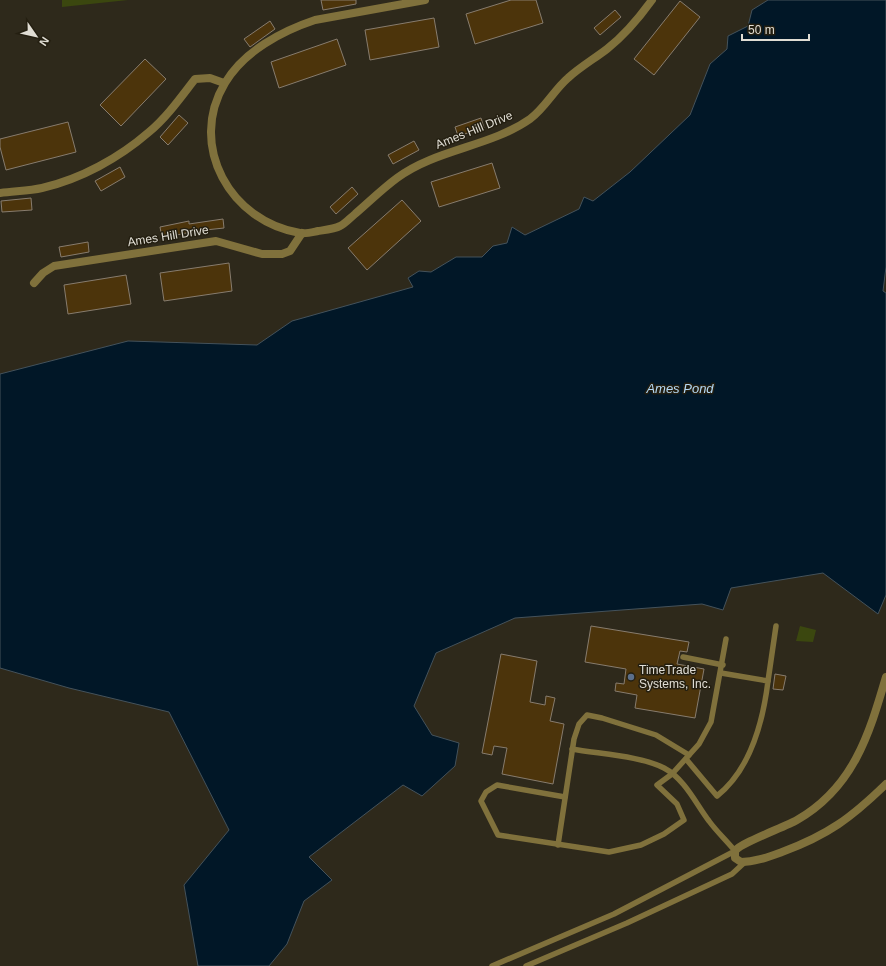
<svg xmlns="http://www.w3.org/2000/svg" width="886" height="966" viewBox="0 0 886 966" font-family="Helvetica,sans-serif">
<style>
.green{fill:#3b470f}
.water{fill:#011727;stroke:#44525b}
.building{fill:#4c340b;stroke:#877c6e}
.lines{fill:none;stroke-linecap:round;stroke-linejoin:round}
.service{stroke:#80713c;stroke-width:5.5}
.minor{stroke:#80713c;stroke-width:8}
.service-dot{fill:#5c6f8a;stroke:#241f11;stroke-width:1.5}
.labels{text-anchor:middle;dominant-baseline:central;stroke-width:3;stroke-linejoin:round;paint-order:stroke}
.street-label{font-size:12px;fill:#e0ddd4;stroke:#241f11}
.poi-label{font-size:12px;fill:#e0ddd4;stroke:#241f11;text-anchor:start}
.water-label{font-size:13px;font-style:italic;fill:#b3d8f4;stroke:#241f11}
</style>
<rect width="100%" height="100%" fill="#2e291b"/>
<g class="green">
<path d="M62,0H128L62,7Z"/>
<path d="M800,626L816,630L813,642L796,641Z"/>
</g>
<path class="water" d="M768,0H886V267L883,291L886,293V595L878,614L823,573L731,588L723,610L702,604L515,618L436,653L414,706L432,735L459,743L455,766L422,796L403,785L309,857L332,880L304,901L287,944L269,966H198L184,885L229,830L169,712L69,688L0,668V374L128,341L257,345L292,321L413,287L408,278L419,271L431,272L456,257H482L493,246L507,243L512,227L525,235L579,209L584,197L593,201L630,172L690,115L710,64L727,49L728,36L748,26L752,10Z"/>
<g class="building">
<path d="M321,0H356V4L323,10Z"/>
<path d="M511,0H536L543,23L475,44L466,14Z"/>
<path d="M680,1L700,17L654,75L634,59Z"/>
<path d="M615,10L621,17L600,35L594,28Z"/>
<path d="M434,18L439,47L370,60L365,30Z"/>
<path d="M270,21L275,29L250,47L244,39Z"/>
<path d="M337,39L346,65L279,88L271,62Z"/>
<path d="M145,59L166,79L121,126L100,105Z"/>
<path d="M179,115L188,123L168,145L160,137Z"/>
<path d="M481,118L484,128L458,136L455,127Z"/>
<path d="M68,122L76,152L6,170L0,147V139Z"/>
<path d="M414,141L419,150L393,164L388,155Z"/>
<path d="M492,163L500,188L439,207L431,182Z"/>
<path d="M120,167L125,177L101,191L95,181Z"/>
<path d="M352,187L358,194L336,214L330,207Z"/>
<path d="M31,198L32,210L2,212L1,201Z"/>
<path d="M402,200L421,221L367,270L348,248Z"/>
<path d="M223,219L224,228L196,231L162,238L160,227L189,221V224Z"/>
<path d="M88,242L89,252L61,257L59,247Z"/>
<path d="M229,263L232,291L164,301L160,273Z"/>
<path d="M126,275L131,304L68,314L64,285Z"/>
<path d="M591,626L689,642L687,652L680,651L677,664L704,669L695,718L635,708L637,695L615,691L616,683L624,684L626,669L585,662Z"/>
<path d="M501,654L537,661L530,702L545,705L546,696L555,698L550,721L564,724L553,784L502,774L507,748L494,746L492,755L482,753Z"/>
<path d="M775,674L786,676L783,690L773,689Z"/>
</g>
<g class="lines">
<g class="service">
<path d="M683,657L723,665"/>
<path d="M768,681L776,626"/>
<path d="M686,759L717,796C751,769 763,722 768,681L721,673"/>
<path d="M565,797L497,785L486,792L481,801L498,835L609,852L641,845L664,834L684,820L677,804L657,785L672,774L699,744L711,722L726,639"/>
<path d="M558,845L574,739L579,724L587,715L602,718L656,735L689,755"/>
<path d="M492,966L614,914L735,851C727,841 717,832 709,821C696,804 685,779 664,768C641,756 599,754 572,749"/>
<path d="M526,966L627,923L732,874L745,862"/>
</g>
<g class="minor">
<path d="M425,0L315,20C282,31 244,51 225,83C187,146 231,222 300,233C306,234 313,232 318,231C325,230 335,229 340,226C345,224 350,218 355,214C369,202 382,189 397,178C436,149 490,147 530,119C545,108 554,90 568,78C580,67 594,59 607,49C625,35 639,18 652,0"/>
<path d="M0,193C14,191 29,191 42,188C81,179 119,158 149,132C167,117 181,97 195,79L210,78L224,83"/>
<path d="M34,283L43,273L54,266L216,241L262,254H282L290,251L302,233"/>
<path d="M886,677C869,735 853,788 797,820C785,827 740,843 735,851V858L741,862C755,862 768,857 782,852C828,835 851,818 886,784"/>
</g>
</g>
<circle class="service-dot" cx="631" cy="677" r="4"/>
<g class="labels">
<g class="street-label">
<text transform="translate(474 130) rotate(-22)">Ames Hill Drive</text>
<text transform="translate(168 236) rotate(-9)">Ames Hill Drive</text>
</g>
<g class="poi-label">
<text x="639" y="670">TimeTrade<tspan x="639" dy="14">Systems, Inc.</tspan></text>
</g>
<g class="water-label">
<text x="680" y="388">Ames Pond</text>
</g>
</g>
<g transform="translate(36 36) rotate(124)" stroke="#241f11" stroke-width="3" paint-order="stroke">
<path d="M0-3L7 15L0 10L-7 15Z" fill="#e0ddd4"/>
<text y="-6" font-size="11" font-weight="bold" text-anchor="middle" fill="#e0ddd4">N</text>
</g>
<path d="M742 34v6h67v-6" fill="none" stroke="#e0ddd4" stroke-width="2"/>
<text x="748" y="34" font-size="12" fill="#e0ddd4" stroke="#241f11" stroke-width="3" paint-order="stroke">50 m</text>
</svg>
